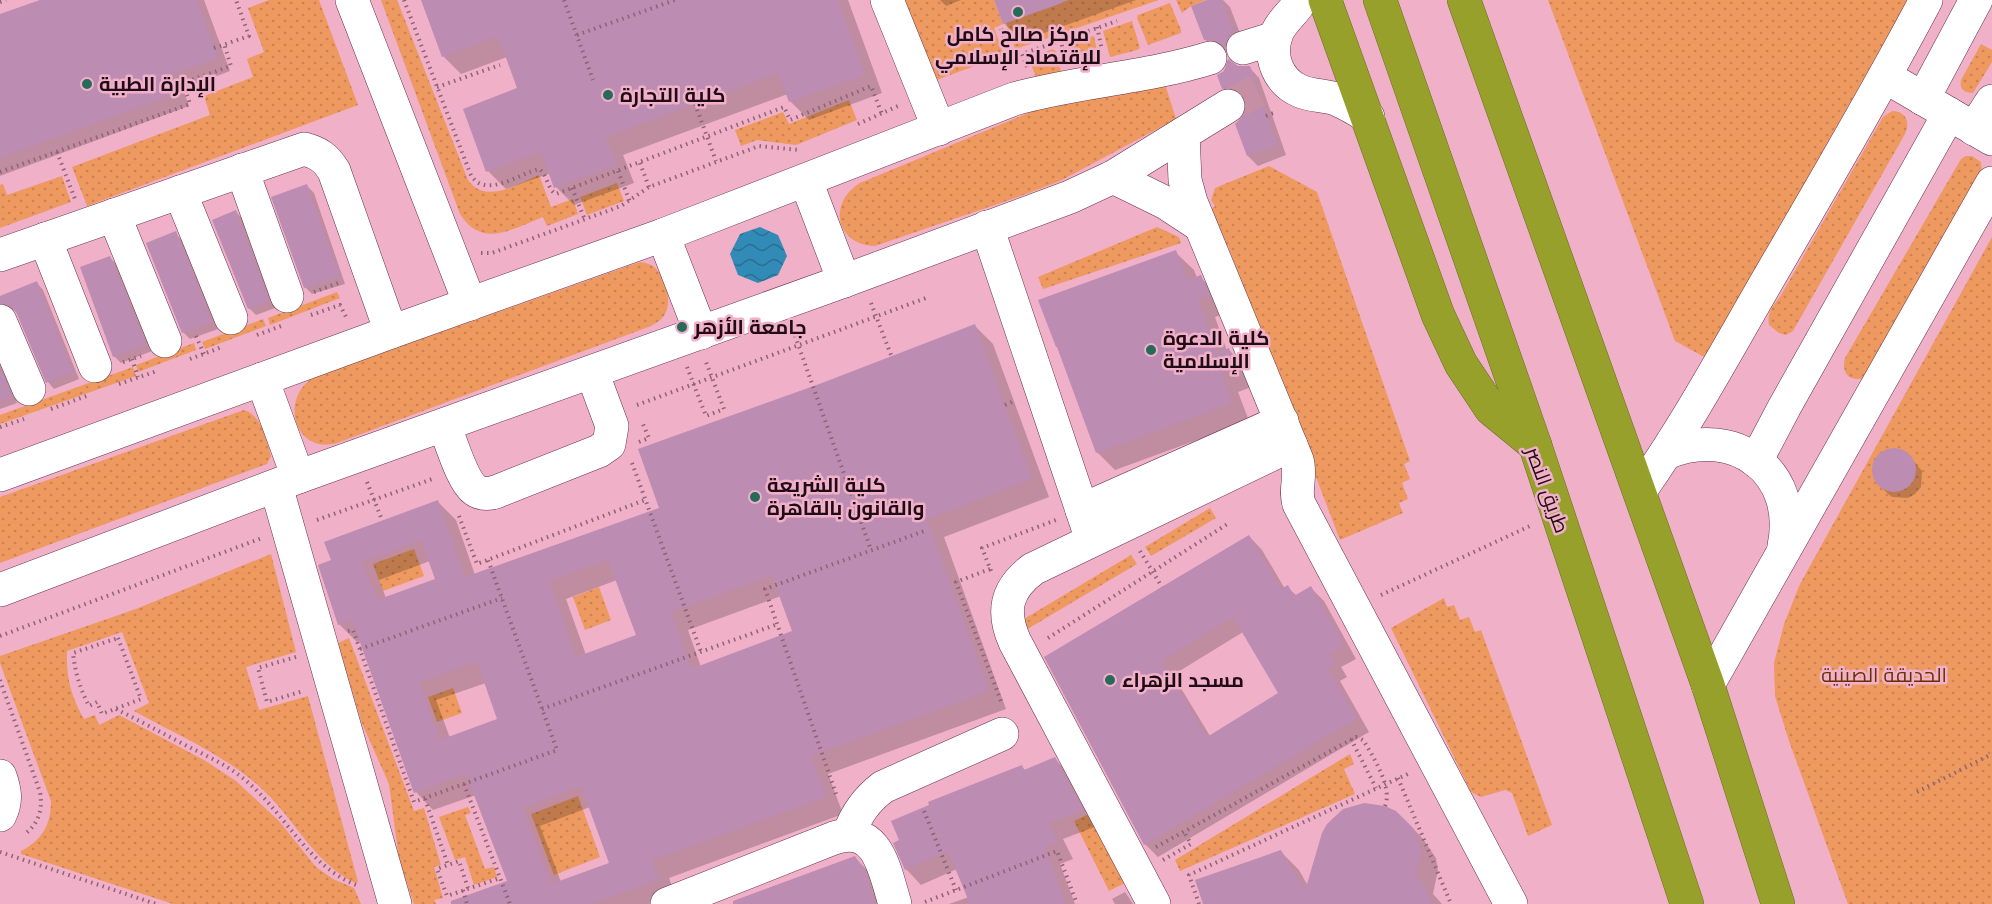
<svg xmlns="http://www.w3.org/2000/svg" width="1992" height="904" viewBox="0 0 1992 904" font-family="'Nunito Sans',Cairo,sans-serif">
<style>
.green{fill:url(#green-dots)}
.water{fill:url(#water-waves)}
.shadow{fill:#0003;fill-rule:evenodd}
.building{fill:#bd8cb2;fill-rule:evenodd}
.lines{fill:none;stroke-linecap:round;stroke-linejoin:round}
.minor-tunnel{stroke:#c68fa4;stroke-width:33;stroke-dasharray:33 16;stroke-linecap:butt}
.minor-casing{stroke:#663248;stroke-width:34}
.highway-casing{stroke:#6d6c23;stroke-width:34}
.path{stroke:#8f6374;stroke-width:4;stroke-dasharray:1.5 4.5;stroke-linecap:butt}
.minor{stroke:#fff;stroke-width:33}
.highway{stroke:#96a02b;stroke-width:33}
.poi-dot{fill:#286a5a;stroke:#efb0c8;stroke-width:2}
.labels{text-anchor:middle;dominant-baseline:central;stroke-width:5;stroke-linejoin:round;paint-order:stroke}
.poi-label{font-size:20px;font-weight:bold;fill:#210b14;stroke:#efb0c8;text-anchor:start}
.street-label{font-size:20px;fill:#210b14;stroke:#efb0c8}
.park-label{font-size:20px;fill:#693100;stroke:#efb0c8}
</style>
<defs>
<pattern id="green-dots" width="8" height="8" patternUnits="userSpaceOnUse" patternTransform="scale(1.5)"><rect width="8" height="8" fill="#ee995f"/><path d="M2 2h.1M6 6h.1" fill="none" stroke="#cc8252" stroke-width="1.8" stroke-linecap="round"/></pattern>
<pattern id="water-waves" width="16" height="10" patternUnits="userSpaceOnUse" patternTransform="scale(1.5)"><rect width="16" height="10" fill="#328ab6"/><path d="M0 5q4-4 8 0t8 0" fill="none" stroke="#2a6f93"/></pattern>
</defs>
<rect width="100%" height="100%" fill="#efb0c8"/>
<g class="green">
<path d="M269,0H319L358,105L87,206L72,167L210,115L204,96L253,77L247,59L264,52L248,8Z"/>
<path d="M381,0H397L468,180C486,205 517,184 539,175L551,207L573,199L578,214L547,226L543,217C512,229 482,249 460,214Z"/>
<path d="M905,0H994L1003,24L994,28L1004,55L934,81Z"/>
<path d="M1069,0H1159L1015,49L1006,23Z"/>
<path d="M1176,0H1206L1191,6L1182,13Z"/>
<path d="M1548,0H1908L1706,358L1675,341Z"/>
<path d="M1170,3L1181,30V33L1148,45L1137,18L1138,15Z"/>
<path d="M1132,21L1140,48L1137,50L1110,57L1103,31Z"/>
<path d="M1094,36L1099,60L1070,66L1066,47L1067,43Z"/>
<path d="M1981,44L1992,50V62L1973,93C1964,93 1959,89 1961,80Z"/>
<path d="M1052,49L1056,51L1061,71L1059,73L1037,79L1029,60Z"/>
<path d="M1165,84L1176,119L1060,181L1018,197L875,246C836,245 827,203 860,183L1033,111L1076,100Z"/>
<path d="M849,100L857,120L796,145L757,140L741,146L735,130L783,112L789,124Z"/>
<path d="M1892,111C1905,111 1911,121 1905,134L1793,331L1786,335L1779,333L1769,325C1767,312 1772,307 1780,297L1883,117Z"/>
<path d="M1966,156H1972L1981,162L1982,175L1864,378C1849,382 1841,373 1845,358L1961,159Z"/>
<path d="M1269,166L1317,192L1410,461L1404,464L1410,479L1402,483L1408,499L1399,503L1403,513L1340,540L1228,246L1205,214L1215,206L1211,200L1215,188Z"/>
<path d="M62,176L71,202L0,228V185L3,184L7,195Z"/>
<path d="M617,183L624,201L587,215L580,197Z"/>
<path d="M1157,227L1179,237L1181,243L1043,289L1038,277Z"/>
<path d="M1992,237V904H1848L1789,741L1775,696L1774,663L1784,624L1800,584Z"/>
<path d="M640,262C647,263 652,264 657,270C666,279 672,303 665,314C662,320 656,323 651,326L337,443C294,455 278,396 316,376Z"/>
<path d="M337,292L340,298L270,325L268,318Z"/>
<path d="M263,319L266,326L205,349L202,342Z"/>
<path d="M194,343L196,350L138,372L136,365Z"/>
<path d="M133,367L136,376L0,424V415Z"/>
<path d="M244,410C262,415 266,440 271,456L267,464L0,563V497Z"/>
<path d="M1210,508L1216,518L1151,556L1145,547Z"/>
<path d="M414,549L424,576L383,591L373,564Z"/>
<path d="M271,554L296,652L246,667L259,710L308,696L358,882L355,883C311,860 296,820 261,788C225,755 177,735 134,711L149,703L122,632L67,651C66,677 71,697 84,719L95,715L99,725L119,715L204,760L236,781L279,821L316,867L333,879L354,888L361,904H173L21,854V851C42,840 51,825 51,801L0,663V656L136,609Z"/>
<path d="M1131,555L1137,564L1019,634L1014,625Z"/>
<path d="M599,587L611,620L585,630L573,597Z"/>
<path d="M1444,598L1447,607L1454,605L1460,620L1469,617L1475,632L1481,630L1552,825L1528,836L1512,793L1505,790L1481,797L1471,792L1391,628Z"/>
<path d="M349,638L414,811L424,808L441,865L434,867L443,898L434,900L436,904H414L399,859L389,784L361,721L338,643Z"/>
<path d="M453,688L462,713L437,722L428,697Z"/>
<path d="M1350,754L1354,764L1344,769L1355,794L1180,871L1175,860Z"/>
<path d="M578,796L600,857L554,875L531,814Z"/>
<path d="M468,807L471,813L465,815L485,869L494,867L497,877L474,885L465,857L455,860L439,817Z"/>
<path d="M1095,811L1129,881L1109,891L1074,821Z"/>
</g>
<path class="water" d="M760,227L778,235L787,256L778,275L758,283L738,275L730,254L740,234Z"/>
<g class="shadow">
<path d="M44,0H204L230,71L183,89L189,106L0,176V16Z"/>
<path d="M423,0H848L882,93L809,120L791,102L788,94L623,155L634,183L574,205L556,187L551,173L506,189L488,171L519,89L507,57L461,74L443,56Z"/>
<path d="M940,0H961L946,6Z"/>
<path d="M996,0H1136L1022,41L1004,23Z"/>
<path d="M1211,0H1223L1230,7L1241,36L1235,56L1227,50H1216L1205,39Z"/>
<path d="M1249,67L1259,78L1286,155L1258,166L1248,156L1246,115L1248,105L1246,99L1239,97L1233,98L1223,88L1238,68Z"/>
<path d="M307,186L314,193L345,284L312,294L305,287Z"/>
<path d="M236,212L243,219L275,308L256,315L249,308Z"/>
<path d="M175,233L182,240L218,329L190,339L183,332Z"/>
<path d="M1175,252L1194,270L1197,278L1200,277L1218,295L1226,313L1215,317L1227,351L1229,350L1247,368L1254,386L1238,392L1249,421L1115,470L1097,452Z"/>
<path d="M110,258L117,265L152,351L121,363L114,356Z"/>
<path d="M37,283L43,290L79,379L54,389L48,382L17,311L9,308L0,310V297Z"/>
<path d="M975,326L993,344L1049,497L944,537L1006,709L828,774L843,814L669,878L676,897L657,904H454L509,882L476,795L433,810L416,792L361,640L357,642L339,624L333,561L438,502L456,520L475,575L661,509L822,384ZM430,561L437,580L386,598L379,580ZM617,580L638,636L586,655L566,599ZM781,596L794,632L701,667L688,630ZM486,683L499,720L450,738L436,700ZM590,807L611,863L561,882L540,826Z"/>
<path d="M0,362L17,403L0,409Z"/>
<path d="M1896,450L1903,452L1910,457L1922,471L1921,487L1915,494L1908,498L1892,497L1886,492L1879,484L1873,469L1880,455Z"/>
<path d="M1249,536L1262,550L1285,589L1287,587L1297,596L1311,588L1324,601L1356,659L1341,667L1347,677L1340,681L1369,732L1158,857L1145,844L1046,657ZM1243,632L1280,694L1210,736L1173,675Z"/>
<path d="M1055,759L1070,775L1097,826L1063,839L1073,859L1060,864L1075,904H949L969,897L957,869L921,885L906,869L1022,767L1026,771Z"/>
<path d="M1405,820L1423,839L1436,858L1438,870L1433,894L1442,904H1205L1281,852L1299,870L1308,886Z"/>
<path d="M855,858L871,874L885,904H746Z"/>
<path d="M1125,892L1133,904H1115L1112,899Z"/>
</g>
<g class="building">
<path d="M40,0H197L218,58L170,75L177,93L0,158V14Z"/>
<path d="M421,0H838L865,75L789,102L778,73L606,137L617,165L554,188L541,152L486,172L463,109L517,88L498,36L442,57Z"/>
<path d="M994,0H1061L1062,3L1003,24Z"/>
<path d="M1207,0H1222L1233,30L1236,29L1229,36L1225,47L1215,40H1204L1191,6Z"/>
<path d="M1228,59L1238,66H1250L1277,145L1247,156L1235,124L1245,114L1247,105L1244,97L1236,89L1228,87L1222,89L1217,75L1224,71Z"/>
<path d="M307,184L340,277L304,288L271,197Z"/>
<path d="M236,210L269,301L248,309L212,220Z"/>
<path d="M176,231L212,322L182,333L146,243Z"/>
<path d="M1176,250L1187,280L1201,275L1209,295L1198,299L1217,352L1229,348L1236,368L1221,374L1232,403L1096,453L1057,347H1056L1038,300Z"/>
<path d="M110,256L146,345L113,357L80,267Z"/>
<path d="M37,281L73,372L46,383L17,314L11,306L0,303V296Z"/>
<path d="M975,324L1032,479L927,519L989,691L811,756L826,797L652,860L659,880L591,904H451V901L507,881L466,774L414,793L352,620L338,625L318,565L331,560L324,542L438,500L465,577L659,508L638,449L822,383ZM421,540L435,579L377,600L362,562ZM608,560L636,635L576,657L549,581ZM772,576L792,631L691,669L671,612ZM477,662L497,719L440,740L419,682ZM581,786L609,863L551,884L523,808Z"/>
<path d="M0,369L12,396L0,401Z"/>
<circle cx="1894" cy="470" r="22"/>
<path d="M1249,535L1281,589L1288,585L1294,596L1311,586L1344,645L1329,654L1334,664L1328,668L1357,718L1144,845L1044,657ZM1233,617L1278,693L1207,737L1161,661Z"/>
<path d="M1055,757L1083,810L1049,823L1058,843L1045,848L1066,904H970L948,851L905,870L893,843L899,840L891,821L929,805L928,802L1022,765L1024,770Z"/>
<path d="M1364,803L1385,806L1396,811L1413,828L1421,851L1416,874L1425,886L1432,904H1203L1195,880L1281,850L1305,891L1322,833L1327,824L1343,809Z"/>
<path d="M855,856L866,873L875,904H733V901Z"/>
</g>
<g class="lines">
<path class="minor-tunnel" d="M1228,106L1259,90"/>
<g class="minor-casing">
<g id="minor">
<path d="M352,0L470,304"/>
<path d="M887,0L939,129"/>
<path d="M1301,0C1295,12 1282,20 1277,33C1268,55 1277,81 1300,91C1311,96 1324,95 1336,99C1347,104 1358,110 1368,117"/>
<path d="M1243,48L1275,38"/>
<path d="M1886,77L1992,139"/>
<path d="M1923,99L1976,0"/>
<path d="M1974,129L1992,101"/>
<path d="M1183,134L1185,180L1191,202L1297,460C1302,476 1294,490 1299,504L1511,904"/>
<path d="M242,170L287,296"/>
<path d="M1113,177L1166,203L1198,224"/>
<path d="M806,181L844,281"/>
<path d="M180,192L231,318"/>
<path d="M114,215L165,341"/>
<path d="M987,227L1092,540"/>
<path d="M663,235L701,333"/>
<path d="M45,239L95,366"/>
<path d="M0,255L304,149C319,153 326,158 334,171L391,332"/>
<path d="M0,321L29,389"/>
<path d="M262,379L298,477"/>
<path d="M444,425C451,441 462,481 475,490C482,495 491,494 498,491L599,451L609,444L612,426L592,372"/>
<path d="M1666,453C1735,424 1799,472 1784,546"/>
<path d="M1756,461L1785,406L1949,114"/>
<path d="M0,475L391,332L663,235L1014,99C1078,81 1146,78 1210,58"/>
<path d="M276,486L395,904"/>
<path d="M1640,491C1687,424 1726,352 1767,281C1821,188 1876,95 1926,0"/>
<path d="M1082,510L1282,421"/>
<path d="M0,590L298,477L844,281L1070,197L1113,177L1228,106"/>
<path d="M1708,685L1992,183"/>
<path d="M0,776C5,790 7,801 0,815"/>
<path d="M849,834C856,814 866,800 883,787L1002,734"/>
<path d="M667,904L834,838C879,823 885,873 895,904"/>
<path d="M1154,904L1015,642C1001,611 1006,589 1033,569L1291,445"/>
</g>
</g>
<g class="highway-casing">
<g id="highway">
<path d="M1325,0L1438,315L1461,364L1491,409L1535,445"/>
<path d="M1380,0L1535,445L1687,904"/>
<path d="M1464,0L1708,685L1778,904"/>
</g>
</g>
<g class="path">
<path d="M404,0L470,173C483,201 520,173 539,169C548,175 547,189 556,194L784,107L790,120L871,86L882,114"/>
<path d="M564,0L593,80"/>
<path d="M0,2L6,0"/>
<path d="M1097,27L1102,50"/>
<path d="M1001,29L1016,68"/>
<path d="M577,35L675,0"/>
<path d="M1061,39L1064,59"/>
<path d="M214,48L249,36L236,0"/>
<path d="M1027,67L1022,54L1117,21"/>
<path d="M437,87L500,65"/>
<path d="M695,104L716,161"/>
<path d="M1266,116L1276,112"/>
<path d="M858,124L898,106"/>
<path d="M57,152L75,199"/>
<path d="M640,163L649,187"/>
<path d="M618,171L630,202"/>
<path d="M0,172L190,104L183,83L231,66L224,44"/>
<path d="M572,188L585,220"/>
<path d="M481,253H492L621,206L649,187L759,146L799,150"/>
<path d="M314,292L341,282"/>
<path d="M871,303L891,355"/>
<path d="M311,315L340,305L347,319"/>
<path d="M793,330L871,550"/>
<path d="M257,335L281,326"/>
<path d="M196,336L204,354"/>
<path d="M132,359L138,377"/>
<path d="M190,359L222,347"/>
<path d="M123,362L141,356"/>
<path d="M687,367L706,416L724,409L706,362"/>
<path d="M119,384L157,371"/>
<path d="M637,405L926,298"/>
<path d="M1005,405L1014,401"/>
<path d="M51,409L89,395"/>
<path d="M0,427L24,419"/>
<path d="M639,442L649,438L643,424"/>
<path d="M632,463L701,652"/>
<path d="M367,482L382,520"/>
<path d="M459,516L477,564L645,500"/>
<path d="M317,520L435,478"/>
<path d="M1140,551L1162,587"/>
<path d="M990,569L956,582L1002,704"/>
<path d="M991,571L982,548L1056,520"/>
<path d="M1381,595L1530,526"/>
<path d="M348,631L353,630L414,802L557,750L488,560"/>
<path d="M0,636L262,538"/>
<path d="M118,638L141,699L102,714L97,702L89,706C80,689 75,672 73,653Z"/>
<path d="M1048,638L1229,523"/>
<path d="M360,649L502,598"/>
<path d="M296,657L258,668L267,702L303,691"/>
<path d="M0,680L40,792C43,809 39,823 25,834"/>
<path d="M116,709C140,721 164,734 189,747C207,756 227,765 244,779C285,812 308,868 359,886"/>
<path d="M542,709L778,624"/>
<path d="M1351,739L1376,788"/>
<path d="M1398,778L1451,904"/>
<path d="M464,784L510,904"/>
<path d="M1917,792L1992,754"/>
<path d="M836,794L765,589L927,530"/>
<path d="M425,799L448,865"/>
<path d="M924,811L956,890"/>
<path d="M1156,847L1356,737L1363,740C1373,756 1393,788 1385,806"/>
<path d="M0,852L156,904"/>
<path d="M1163,860L1191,844L1184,832"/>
<path d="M468,888L459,861L437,869L447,896L500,878"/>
<path d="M463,890L467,904"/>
<path d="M925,902L1057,851L1077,904"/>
<path d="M1199,904L1189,875L1410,773"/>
</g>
<use href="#minor" class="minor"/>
<use href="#highway" class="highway"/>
</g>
<g class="poi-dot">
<circle cx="1018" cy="12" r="6"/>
<circle cx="87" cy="84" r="6"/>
<circle cx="608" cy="95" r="6"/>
<circle cx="682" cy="327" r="6"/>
<circle cx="1151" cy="350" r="6"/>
<circle cx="755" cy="497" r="6"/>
<circle cx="1110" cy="680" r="6"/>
</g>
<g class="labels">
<g class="poi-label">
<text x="1018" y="34" text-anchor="middle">مركز صالح كامل<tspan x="1018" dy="23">للإقتصاد الإسلامي</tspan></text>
<text x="99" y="84">الإدارة الطبية</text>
<text x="620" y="95">كلية التجارة</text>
<text x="694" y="327">جامعة الأزهر</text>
<text x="1163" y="338">كلية الدعوة<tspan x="1163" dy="23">الإسلامية</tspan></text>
<text x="767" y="485">كلية الشريعة<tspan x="767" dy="23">والقانون بالقاهرة</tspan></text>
<text x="1122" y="680">مسجد الزهراء</text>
</g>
<g class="street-label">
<text transform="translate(1547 490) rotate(70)">طريق النصر</text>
</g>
<g class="park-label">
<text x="1884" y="675">الحديقة الصينية</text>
</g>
</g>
</svg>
